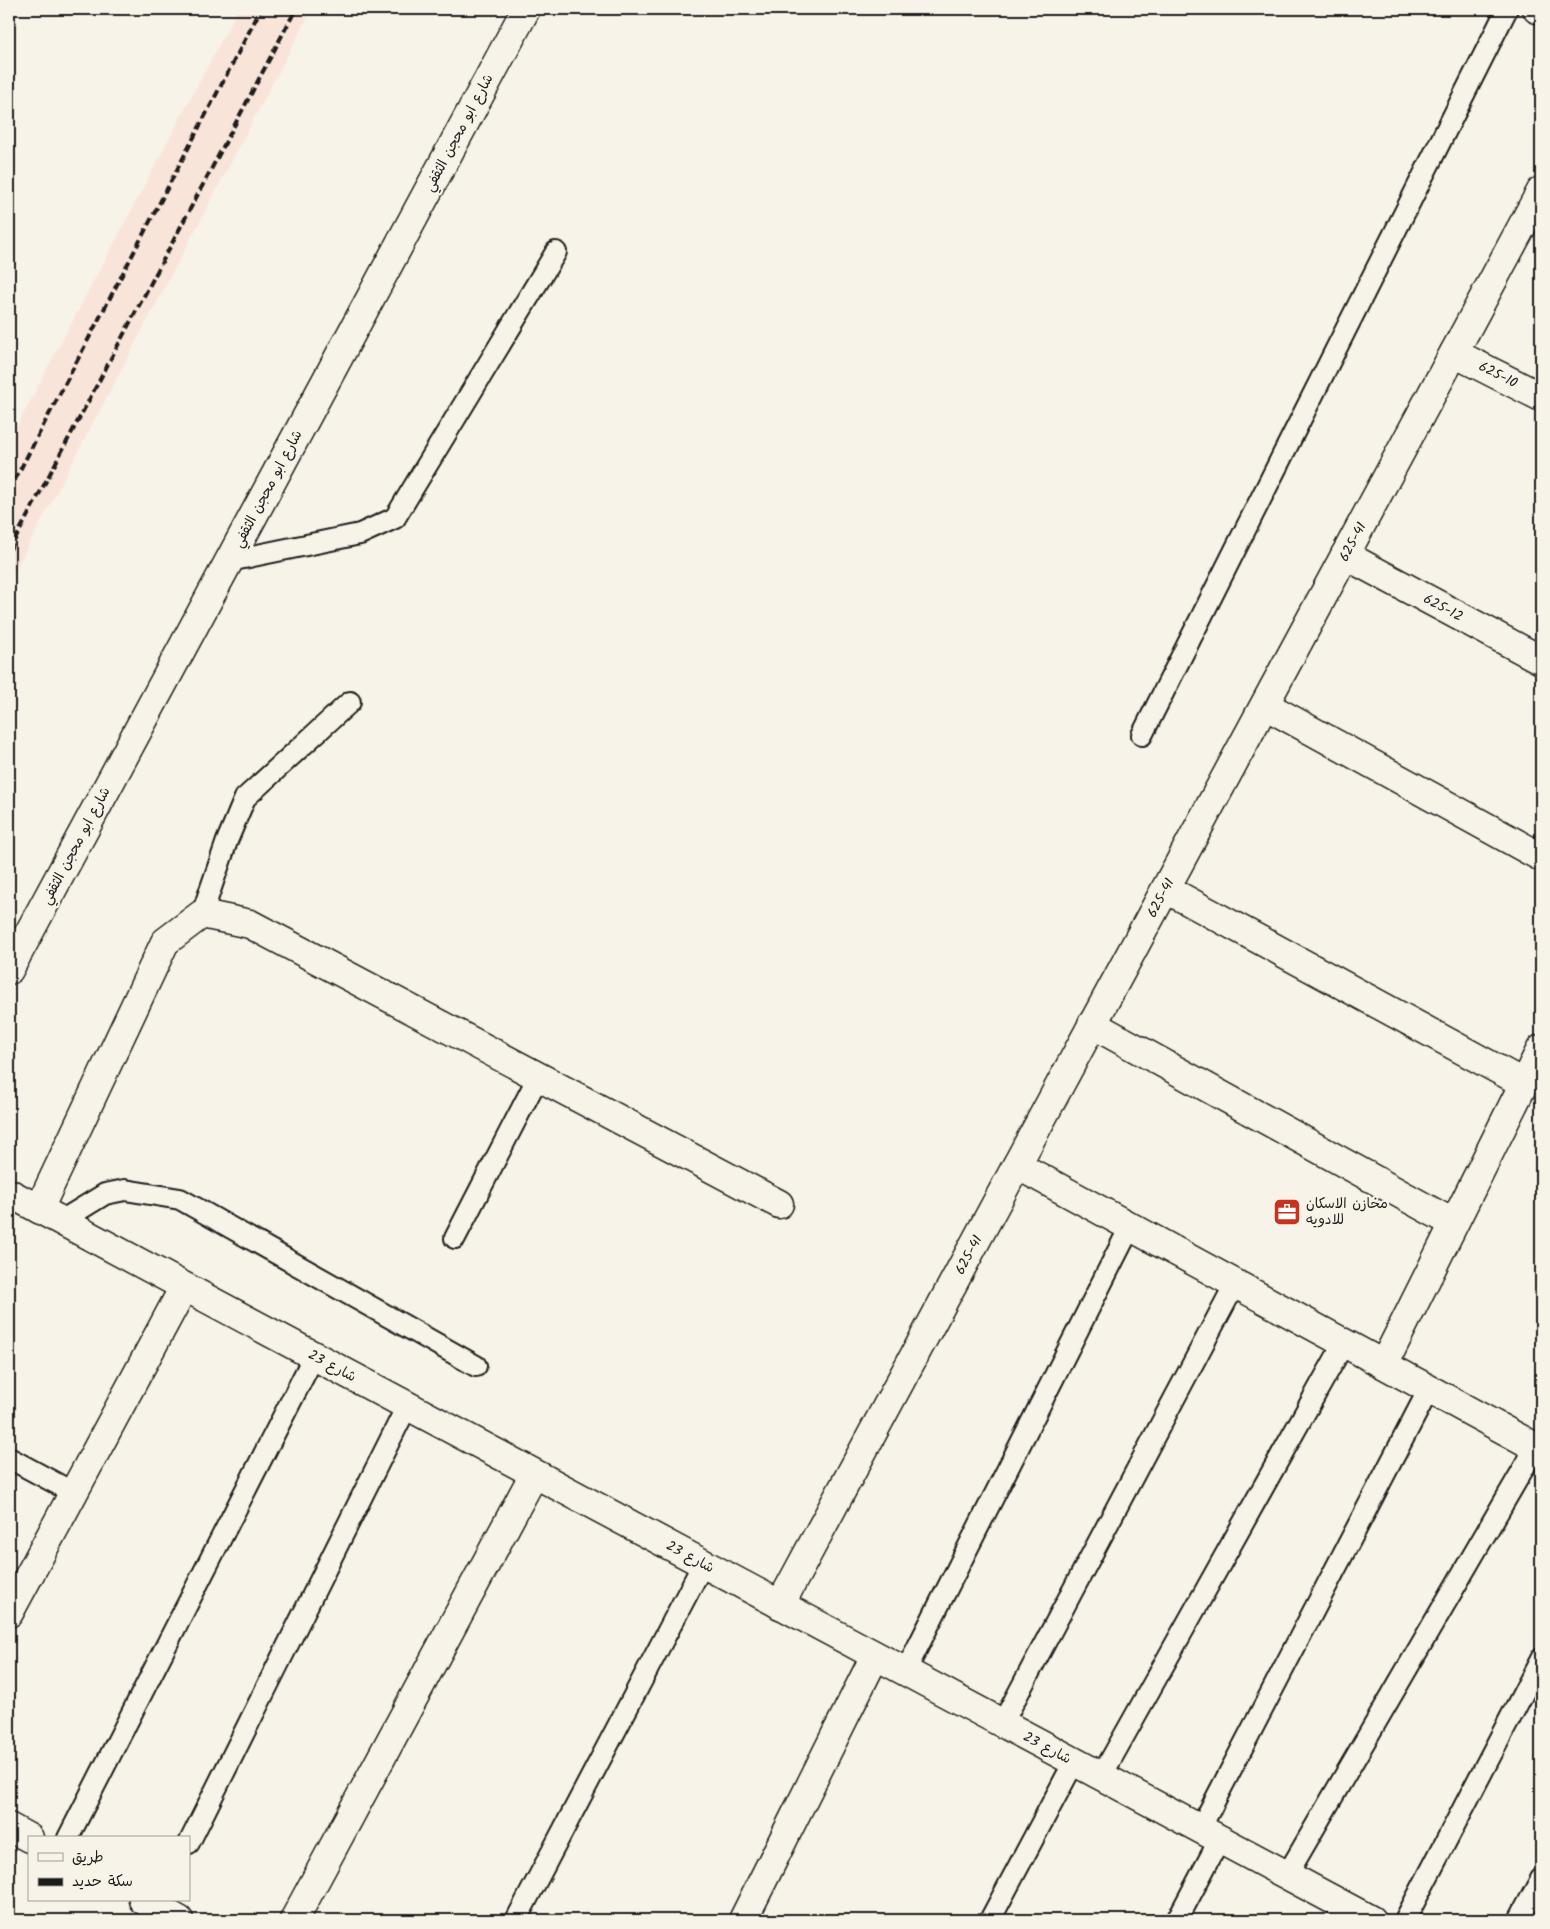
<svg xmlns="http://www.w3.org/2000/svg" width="1550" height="1929" viewBox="0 0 1550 1929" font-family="Kalam,'Playpen Sans Arabic',sans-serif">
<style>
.built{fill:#f9e4d9}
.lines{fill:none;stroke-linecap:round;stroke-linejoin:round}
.service-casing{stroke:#1c1c1c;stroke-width:24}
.minor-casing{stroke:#1c1c1c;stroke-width:31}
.tertiary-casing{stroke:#1c1c1c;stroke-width:31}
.service{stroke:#f7f3e8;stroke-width:20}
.minor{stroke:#f7f3e8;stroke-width:28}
.tertiary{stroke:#f7f3e8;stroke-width:28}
.rail{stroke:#1c1c1c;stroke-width:4;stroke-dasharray:8 4;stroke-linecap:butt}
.labels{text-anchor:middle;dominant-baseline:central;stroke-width:4.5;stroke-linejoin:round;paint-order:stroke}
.street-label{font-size:14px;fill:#1c1c1c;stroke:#f7f3e8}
.poi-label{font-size:14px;fill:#1c1c1c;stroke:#f7f3e8;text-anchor:start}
</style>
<rect width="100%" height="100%" fill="#f7f3e8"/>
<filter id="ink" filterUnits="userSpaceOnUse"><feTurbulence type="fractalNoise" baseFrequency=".02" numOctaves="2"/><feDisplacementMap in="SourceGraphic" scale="10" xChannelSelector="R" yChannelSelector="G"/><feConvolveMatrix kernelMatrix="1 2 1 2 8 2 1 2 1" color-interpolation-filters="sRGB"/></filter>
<g filter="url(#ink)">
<path class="built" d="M238,9H312L9,582V441Z"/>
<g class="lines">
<g class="service-casing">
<g id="service">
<path d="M229,561L360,534L395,518L556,252"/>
<path d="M1142,735L1507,9"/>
<path d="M202,914L227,841L245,798L350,702"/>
<path d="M61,1221L105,1194L125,1190L180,1199L476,1366"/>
<path d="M455,1238L538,1077"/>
<path d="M9,1458L74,1493"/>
<path d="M905,1672L1130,1227"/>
<path d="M1002,1724L1235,1284"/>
<path d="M1101,1777L1344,1343"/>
<path d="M1200,1829L1429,1389"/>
<path d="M68,1838L314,1356"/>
<path d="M189,1843L407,1406"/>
<path d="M1287,1875L1536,1447"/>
<path d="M516,1920L703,1564"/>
<path d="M990,1920L1074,1762"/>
<path d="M1177,1920L1220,1839"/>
<path d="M1405,1920L1541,1659"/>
<path d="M1519,1920L1541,1879"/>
</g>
</g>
<g class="minor-casing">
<g id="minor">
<path d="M1454,353L1541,397"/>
<path d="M1345,555L1541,660"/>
<path d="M1265,705L1541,857"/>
<path d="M1166,889L1523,1083"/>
<path d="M1092,1024L1453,1223"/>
<path d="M1017,1165L1541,1450"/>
<path d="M39,1209L165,942L202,914L250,924L779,1204"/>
<path d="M1384,1364L1541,1049"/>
<path d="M780,1605L1541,191"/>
<path d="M9,1613L184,1287"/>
<path d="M9,1827L29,1838"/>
<path d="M143,1900L179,1920"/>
<path d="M294,1920L534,1474"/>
<path d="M743,1920L875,1656"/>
</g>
</g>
<g class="tertiary-casing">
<g id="tertiary">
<path d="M1537,9L1541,10"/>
<path d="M9,970L526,9"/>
<path d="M9,1193L1371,1920"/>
</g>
</g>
<use href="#service" class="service"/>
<use href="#minor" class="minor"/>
<use href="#tertiary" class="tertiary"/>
<g class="rail">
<path d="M9,491L261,9"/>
<path d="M9,551L296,9"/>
</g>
</g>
</g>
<defs>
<g id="office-square" transform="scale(1.4375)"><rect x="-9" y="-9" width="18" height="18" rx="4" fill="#c8321e" stroke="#f7f3e8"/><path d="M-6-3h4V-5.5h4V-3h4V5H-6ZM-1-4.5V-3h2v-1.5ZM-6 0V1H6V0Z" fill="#fff"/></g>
</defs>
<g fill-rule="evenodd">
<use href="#office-square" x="1287" y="1212"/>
</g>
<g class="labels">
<g class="street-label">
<text transform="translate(459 133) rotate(-62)">شارع ابو محجن الثقفي</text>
<text transform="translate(1498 375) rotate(27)">625-10</text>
<text transform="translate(268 489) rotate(-62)">شارع ابو محجن الثقفي</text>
<text transform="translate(1353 542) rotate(-62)">625-41</text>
<text transform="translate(1443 608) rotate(28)">625-12</text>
<text transform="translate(76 846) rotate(-62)">شارع ابو محجن الثقفي</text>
<text transform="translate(1161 898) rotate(-62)">625-41</text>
<text transform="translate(969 1255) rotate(-62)">625-41</text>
<text transform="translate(332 1366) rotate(28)">شارع 23</text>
<text transform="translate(690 1557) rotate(28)">شارع 23</text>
<text transform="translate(1047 1748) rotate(28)">شارع 23</text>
</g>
<g class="poi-label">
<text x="1306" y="1204">مخازن الاسكان<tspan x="1306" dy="16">للادويه</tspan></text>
</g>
</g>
<rect width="1550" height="1929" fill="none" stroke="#f7f3e8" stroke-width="30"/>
<rect x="15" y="15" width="1520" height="1899" fill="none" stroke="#1c1c1c" stroke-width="2" filter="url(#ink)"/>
<rect x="28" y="1836" width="162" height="65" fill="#f7f3e8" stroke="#9f9d96"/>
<rect x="38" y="1853" width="25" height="8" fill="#f7f3e8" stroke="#9f9d96"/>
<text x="72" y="1862" font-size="15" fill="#1c1c1c">طريق</text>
<rect x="38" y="1878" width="25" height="8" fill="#1c1c1c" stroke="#9f9d96"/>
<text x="72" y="1886" font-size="15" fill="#1c1c1c">سكة حديد</text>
</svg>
